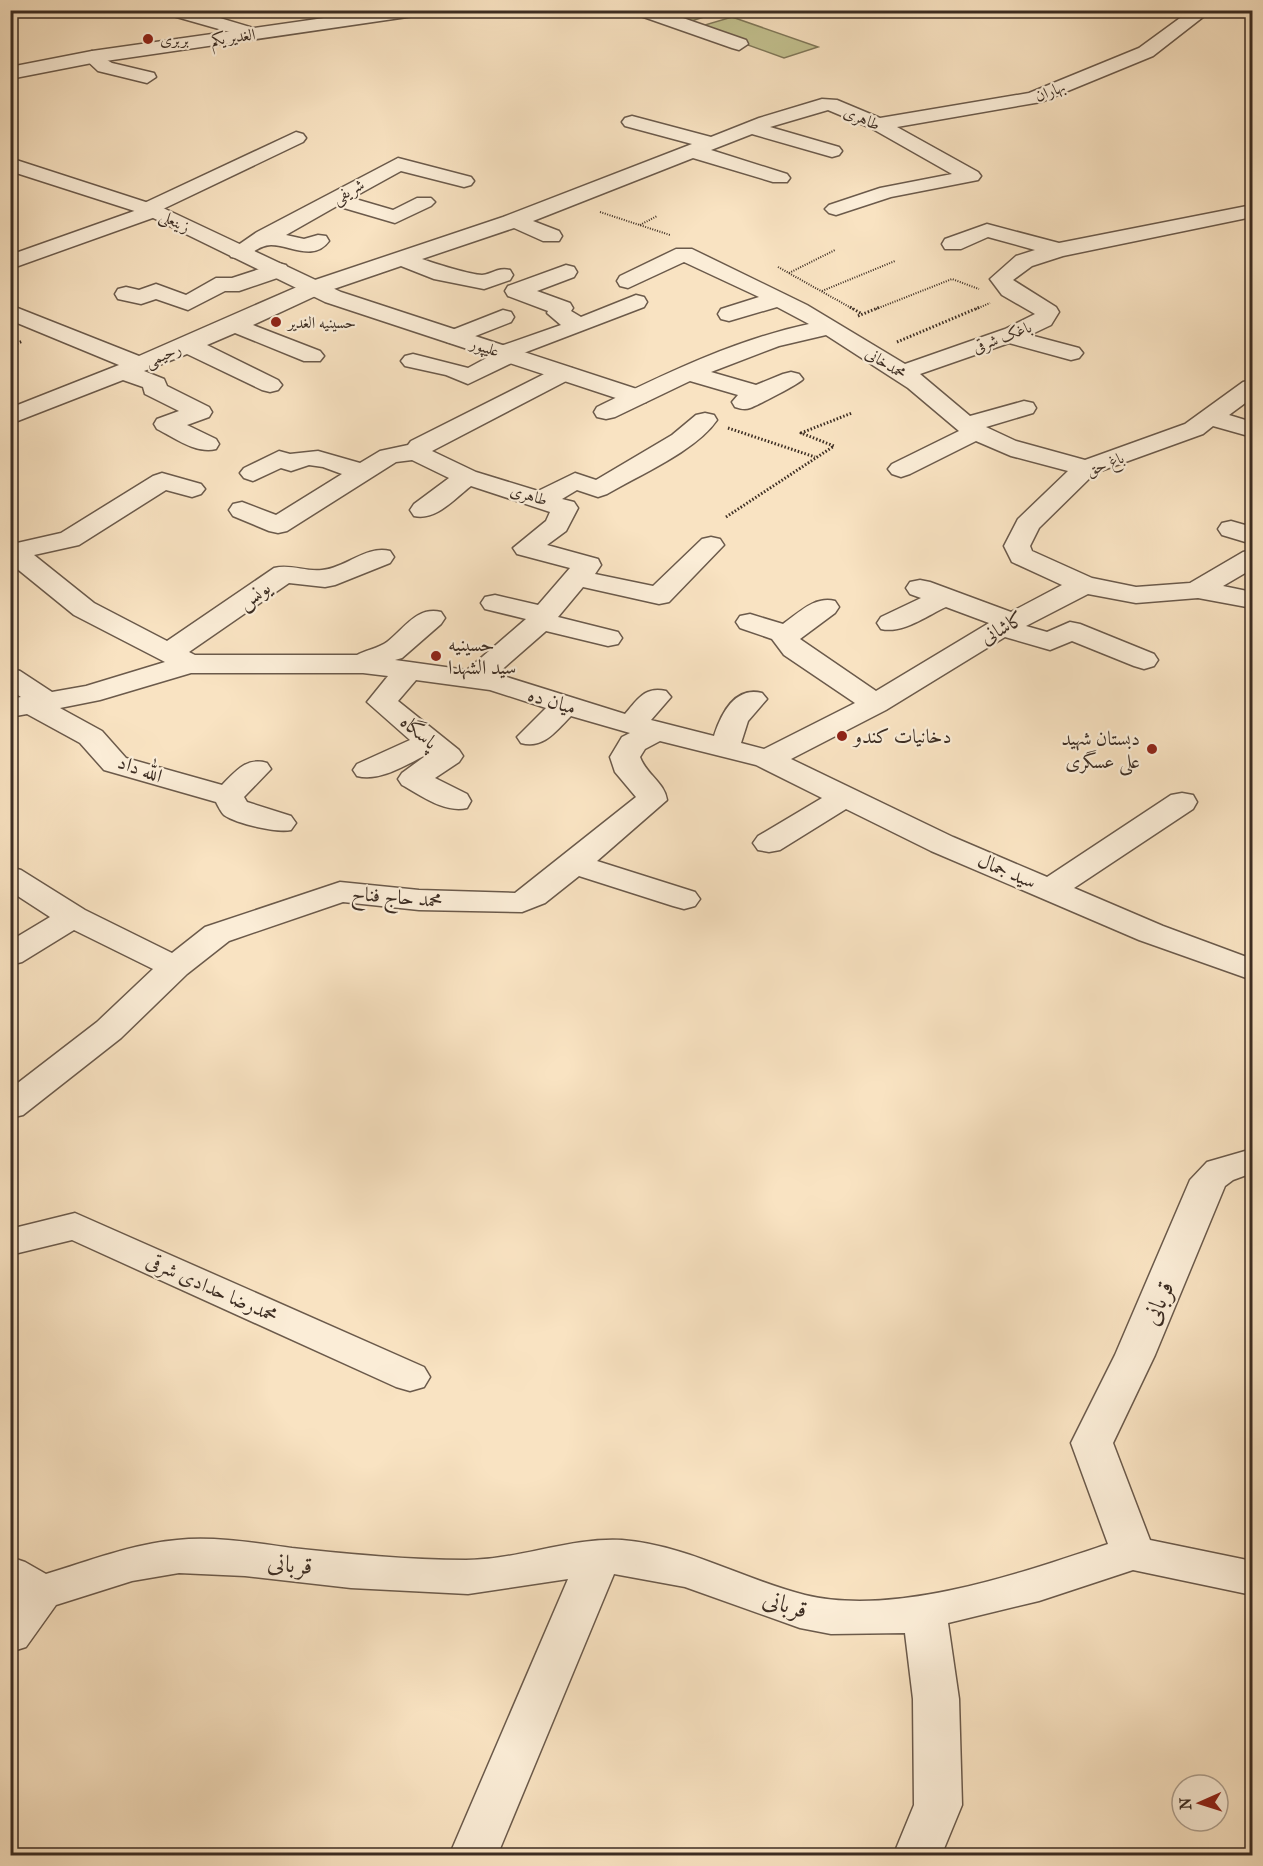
<svg xmlns="http://www.w3.org/2000/svg" width="1263" height="1866" viewBox="0 0 1263 1866" font-family="'IM FELL French Canon',Amiri,serif">
<style>
.green{fill:#c3c290;stroke:#80785a;stroke-width:1.5}
.lines{fill:none;stroke-linecap:round;stroke-linejoin:round}
.minor-casing{stroke:#6b5a4b;stroke-width:3}
.tertiary-casing{stroke:#6b5a4b;stroke-width:3}
.path-far1{stroke:#3c2d23;stroke-width:2;stroke-dasharray:1 1.5;stroke-linecap:butt}
.path{stroke:#3c2d23;stroke-width:3;stroke-dasharray:1.5 2;stroke-linecap:butt}
.minor{fill:#fbedd7;fill-rule:evenodd}
.tertiary{fill:#fbedd7;fill-rule:evenodd}
.poi-dot{fill:#8f2418;stroke:#fbedd7;stroke-width:2}
.labels{text-anchor:middle;dominant-baseline:central;stroke-width:4.5;stroke-linejoin:round;paint-order:stroke}
.far-street-label{font-size:16px;fill:#3c2d23;stroke:#fbedd7}
.far-poi-label{font-size:16px;fill:#3c2d23;stroke:#fbedd7;text-anchor:start}
.street-label{font-size:20px;fill:#3c2d23;stroke:#fbedd7}
.poi-label{font-size:20px;fill:#3c2d23;stroke:#fbedd7;text-anchor:start}
.near-street-label{font-size:24px;fill:#3c2d23;stroke:#fbedd7}
</style>
<rect width="100%" height="100%" fill="#f9e3c2"/>
<filter id="stains"><feTurbulence type="fractalNoise" baseFrequency=".00333" numOctaves="4"/><feColorMatrix values="0 0 0 0 .2 0 0 0 0 .09 0 0 0 0 .02 0 0 0 .5 -.17"/></filter>
<radialGradient id="worn" r=".72"><stop offset=".6" stop-color="#630" stop-opacity="0"/><stop offset="1" stop-color="#630" stop-opacity=".3"/></radialGradient>
<g class="green">
<path d="M709,10L717,13L685,23L651,11Z"/>
<path d="M732,17L818,47L784,58L698,27Z"/>
</g>
<g class="lines">
<g class="minor-casing">
<g id="minor">
<path d="M163,10H193L260,30L263,34L254,39L166,14Z"/>
<path d="M632,10H660L746,40L748,44L739,50L732,48L635,14Z"/>
<path d="M1191,10H1212L1153,56L1041,102L897,127L978,172L981,176L978,180L891,197L836,215L829,213L825,209L829,205L880,188L952,174L871,128L828,110L770,127L839,147L842,151L839,155L832,157L752,134L711,150L787,174L790,178L787,182H773L693,158L533,221L559,231L562,236L559,241H543L514,228L422,259C433,263 471,275 482,275C493,274 498,267 510,270L513,275L510,280L484,289L434,279L401,266L322,293L253,325L320,351L324,356L320,361H304L235,333L207,345L278,380L282,385L278,390L270,392L262,390L187,354L144,371L164,379L167,386L209,407L212,412L209,417L187,425L216,439L219,444L216,449C196,454 175,438 157,429L154,424L157,419L179,411L145,394L143,387L123,380L10,424V408L119,365L10,320V305L139,356L306,283L503,217L692,144L625,126L622,122L625,118L632,116L711,137L759,118L822,99L837,100L880,118L1029,93L1139,48Z"/>
<path d="M92,51L112,63L154,73L156,77L147,83L98,71L83,57Z"/>
<path d="M296,132L303,134L306,138L303,142L163,209L161,215L10,269V255L137,210L140,205Z"/>
<path d="M398,158L471,177L474,181L471,185L464,187L401,171L352,198L393,210L417,198H431L435,202L431,206L395,223L337,206L286,235L304,239L318,235L326,236L329,241C314,262 290,245 271,245C256,245 248,261 231,257L228,252L257,232Z"/>
<path d="M1252,205V217L1063,256L1032,266L1013,280L1056,307L1059,312L1051,325L1030,335L1079,348L1083,353L1079,358L1071,360L1009,343L920,374L970,416L1024,401L1033,403L1036,408L1033,413L986,427L1016,441L1085,460L1185,424L1243,382L1252,380V398L1229,415L1252,422V437L1213,426L1203,434L1095,473L1039,528L1030,546L1032,551L1092,578L1136,587L1190,583L1243,552L1252,550V569L1223,586L1252,592V608L1198,598L1136,603L1088,594L1026,626L1047,632L1070,622L1080,624L1154,654L1158,660L1154,666L1144,669L1134,666L1072,641L1050,650L1005,637L886,710L791,759L953,837L1047,877L1171,795L1182,793L1193,795L1197,802L1193,809L1074,888L1163,926L1252,959V980L1139,940L931,851L846,809L780,850L769,852L758,850L753,843L758,836L822,798L756,765L660,741L645,749L640,757C646,774 665,783 667,800L597,861L695,892L700,899L695,906L684,909L673,906L579,876L545,903L522,912L419,910L343,902L229,941L187,974L121,1038L23,1115L10,1118V1089L97,1022L153,969L74,930L22,962L10,965V941L50,917L10,891V867L21,870L85,910L172,953L205,927L340,882L419,890L515,893L636,797L615,772L610,757L622,737L630,733L571,716C556,731 544,749 521,743L517,737L546,708L490,690L416,680L398,701L459,750L463,756L459,762L435,778L467,794L471,801L467,808C444,813 422,796 402,785L398,779L402,773L428,754C407,764 381,782 357,776L353,770L357,764L410,740L367,702L388,676L363,673H191L100,700L60,708L102,731L126,758L222,785C236,771 246,757 267,763L271,769L244,797L247,802L291,816L296,823L291,830C277,833 237,824 224,815C221,812 218,806 216,802L104,770L80,743L27,714L10,717V699L21,697L10,690V668L20,671L52,692L86,686L165,662L74,615L10,563V541L17,543L61,533L153,476L162,473L201,484L205,489L201,494L192,497L166,490L79,545L34,555L94,603L167,641L274,568C291,564 306,572 322,570C346,568 366,545 390,551L394,557L390,563L335,585L325,587L289,583L189,652L195,655H357C366,650 379,648 387,642C404,629 417,606 441,612L445,618L441,624L402,658L395,660L467,670L526,619L485,609L481,603L485,597L495,595L538,605L570,568L517,554L513,548L546,521L550,512L471,486C454,499 436,521 414,516L410,510L414,504L449,478L412,460L396,462L287,531L278,533L269,531L233,516L229,510L233,504L242,502L276,515L342,474L323,467L309,465L291,471L281,468L253,481L244,478L240,473L244,468L279,451L290,454L318,451L360,463L380,451L408,445L411,441L556,368H572L576,373L572,378L432,451L476,472L538,491L575,473L596,480L672,435L696,415L705,413L714,415L717,420C696,451 639,475 607,494L598,497L577,490L562,499L574,502L578,508L566,531L547,545L598,559L601,565L595,574L653,586L702,539L711,537L720,539L724,545L669,602L659,604L583,587L558,617L618,632L622,638L618,644L608,646L546,631L497,674L625,714C638,699 645,686 666,691L671,697L651,720L714,736C721,714 735,686 762,693L767,699L748,721L741,743L764,749L855,703L784,655L772,639L740,628L736,622L740,616L750,614L783,624C799,613 814,596 835,601L839,607L835,613L800,639L876,691L989,623L946,607C926,616 903,634 881,629L877,623L881,617L921,598L910,594L906,588L910,582L920,580L930,582L1011,612L1062,585L1012,562L1004,546L1018,519L1068,471L1011,456L976,441L910,474L901,477L892,474L888,469L892,464L959,431L908,388L826,335L779,346L711,372L756,385L783,374L791,372L799,374L803,379C801,383 756,406 750,408C745,410 741,409 735,407L732,402L738,395L690,381L615,417L606,419L597,417L594,412L597,407C665,374 734,340 809,324L777,307L729,321L721,319L718,314L721,309L759,297L684,262L628,288L620,286L617,281L620,276L676,249H692L807,305L905,364L1005,329L1035,314L1002,295L990,279L1016,256L1035,250L988,237L961,249H945L942,244L945,239L987,224L1059,243Z"/>
<path d="M278,263L286,265L289,270L286,275L239,291H225L188,310L156,299L141,304L118,299L115,294L118,289L126,287L139,290L156,284L186,295L216,278H232Z"/>
<path d="M566,265L574,267L577,272L574,277L537,291L570,303L573,308L571,311L581,317L636,295L644,297L647,302L644,307L521,354L518,360L468,384L446,375L405,366L401,361L405,356L413,354L468,368L492,355L495,348L561,325L547,313L548,311L508,296L505,291L508,286Z"/>
<path d="M503,310L511,312L514,317L511,322L455,344L447,342L443,337L447,332Z"/>
<path d="M1231,521L1252,527V544L1222,535L1218,529L1222,523Z"/>
<path d="M1252,1149V1173L1233,1180L1225,1186L1155,1355L1113,1443L1150,1540L1252,1561V1595L1133,1570L1039,1601L948,1623L959,1699L962,1805L941,1856H893L914,1805L913,1699L905,1633L831,1634L800,1628L685,1587L614,1574L497,1856H449L568,1579L468,1594L351,1588L245,1576L179,1573L132,1581L56,1605L26,1647L10,1652V1601L13,1597L10,1596V1557L25,1562L46,1574C89,1561 132,1544 177,1540C214,1536 255,1543 292,1548C349,1554 408,1560 466,1560C518,1560 570,1537 622,1540C687,1545 744,1580 805,1595C896,1617 1021,1573 1108,1544L1071,1443L1115,1355L1190,1180L1207,1162Z"/>
<path d="M75,1213L424,1367L430,1377L424,1387L410,1391L396,1387L72,1240L10,1255V1229Z"/>
</g>
</g>
<g class="tertiary-casing">
<g id="tertiary">
<path d="M380,10H430L421,15L92,63L10,79V67L92,51Z"/>
<path d="M10,158L161,207L341,292L646,392L649,397L646,402L637,404L628,402L325,302L147,215L10,171Z"/>
</g>
</g>
<g class="path-far1">
<path d="M600,212L670,235"/>
<path d="M640,225L657,216"/>
<path d="M778,267L853,309"/>
<path d="M789,273L835,250"/>
<path d="M822,291L895,261"/>
<path d="M876,309L952,279L979,289"/>
<path d="M976,309L990,303"/>
</g>
<g class="path">
<path d="M850,307L862,314"/>
<path d="M858,316L880,307"/>
<path d="M897,342L980,307"/>
<path d="M10,346L23,341"/>
<path d="M728,428L815,457"/>
<path d="M726,517L834,446L801,433L852,413"/>
</g>
<use href="#minor" class="minor"/>
<use href="#tertiary" class="tertiary"/>
</g>
<g class="poi-dot">
<circle cx="148" cy="39" r="6"/>
<circle cx="276" cy="322" r="6"/>
<circle cx="436" cy="656" r="6"/>
<circle cx="842" cy="736" r="6"/>
<circle cx="1152" cy="749" r="6"/>
</g>
<g class="labels">
<g class="far-street-label">
<text transform="translate(233 37) rotate(-8)">الغدیر یکم</text>
<text transform="translate(1050 91) rotate(-21)">بهاران</text>
<text transform="translate(862 118) rotate(23)">طاهری</text>
<text transform="translate(348 191) rotate(-29)">شریفی</text>
<text transform="translate(175 221) rotate(26)">زینعلی</text>
<text transform="translate(1002 337) rotate(-21)">باغک شرقی</text>
<text transform="translate(485 347) rotate(18)">علیپور</text>
<text transform="translate(163 355) rotate(-23)">رحیمی</text>
<text transform="translate(886 363) rotate(32)">محمدخانی</text>
<text transform="translate(1105 464) rotate(-22)">باغ حق</text>
<text transform="translate(529 495) rotate(17)">طاهری</text>
</g>
<g class="far-poi-label">
<text x="160" y="39">بربری</text>
<text x="288" y="322">حسینیه الغدیر</text>
</g>
<g class="street-label">
<text transform="translate(254 595) rotate(-35)">یونس</text>
<text transform="translate(1002 628) rotate(-29)">کاشانی</text>
<text transform="translate(552 701) rotate(17)">میان ده</text>
<text transform="translate(419 732) rotate(40)">پاسگاه</text>
<text transform="translate(140 769) rotate(20)">الله داد</text>
<text transform="translate(1007 871) rotate(23)">سید جمال</text>
<text transform="translate(397 897) rotate(5)">محمد حاج فناح</text>
<text transform="translate(212 1288) rotate(24)">محمدرضا حدادی شرقی</text>
</g>
<g class="poi-label">
<text x="448" y="644">حسینیه<tspan x="448" dy="23">سید الشهدا</tspan></text>
<text x="854" y="736">دخانیات کندو</text>
<text x="1140" y="738" text-anchor="end">دبستان شهید<tspan x="1140" dy="23">علی عسگری</tspan></text>
</g>
<g class="near-street-label">
<text transform="translate(1158 1303) rotate(-66)">قربانی</text>
<text transform="translate(290 1564) rotate(6)">قربانی</text>
<text transform="translate(785 1604) rotate(17)">قربانی</text>
</g>
</g>
<rect width="1263" height="1866" fill="none" stroke="#f9e3c2" stroke-width="36"/>
<rect x="12" y="12" width="1239" height="1842" fill="none" stroke="#3c2d23" stroke-width="3"/>
<rect x="18" y="18" width="1227" height="1830" fill="none" stroke="#3c2d23" stroke-width="1.5"/>
<g transform="translate(1200 1803) rotate(267)"><circle r="28" fill="#fbedd7" stroke="#afa08f" stroke-width="1.5"/>
<path d="M0-4.5L10 22L0 15L-10 22Z" fill="#8f2418"/>
<text y="-9" font-size="16" font-weight="bold" text-anchor="middle" fill="#3c2d23">N</text>
</g>
<rect width="100%" height="100%" filter="url(#stains)"/>
<rect width="100%" height="100%" fill="url(#worn)"/>
</svg>
